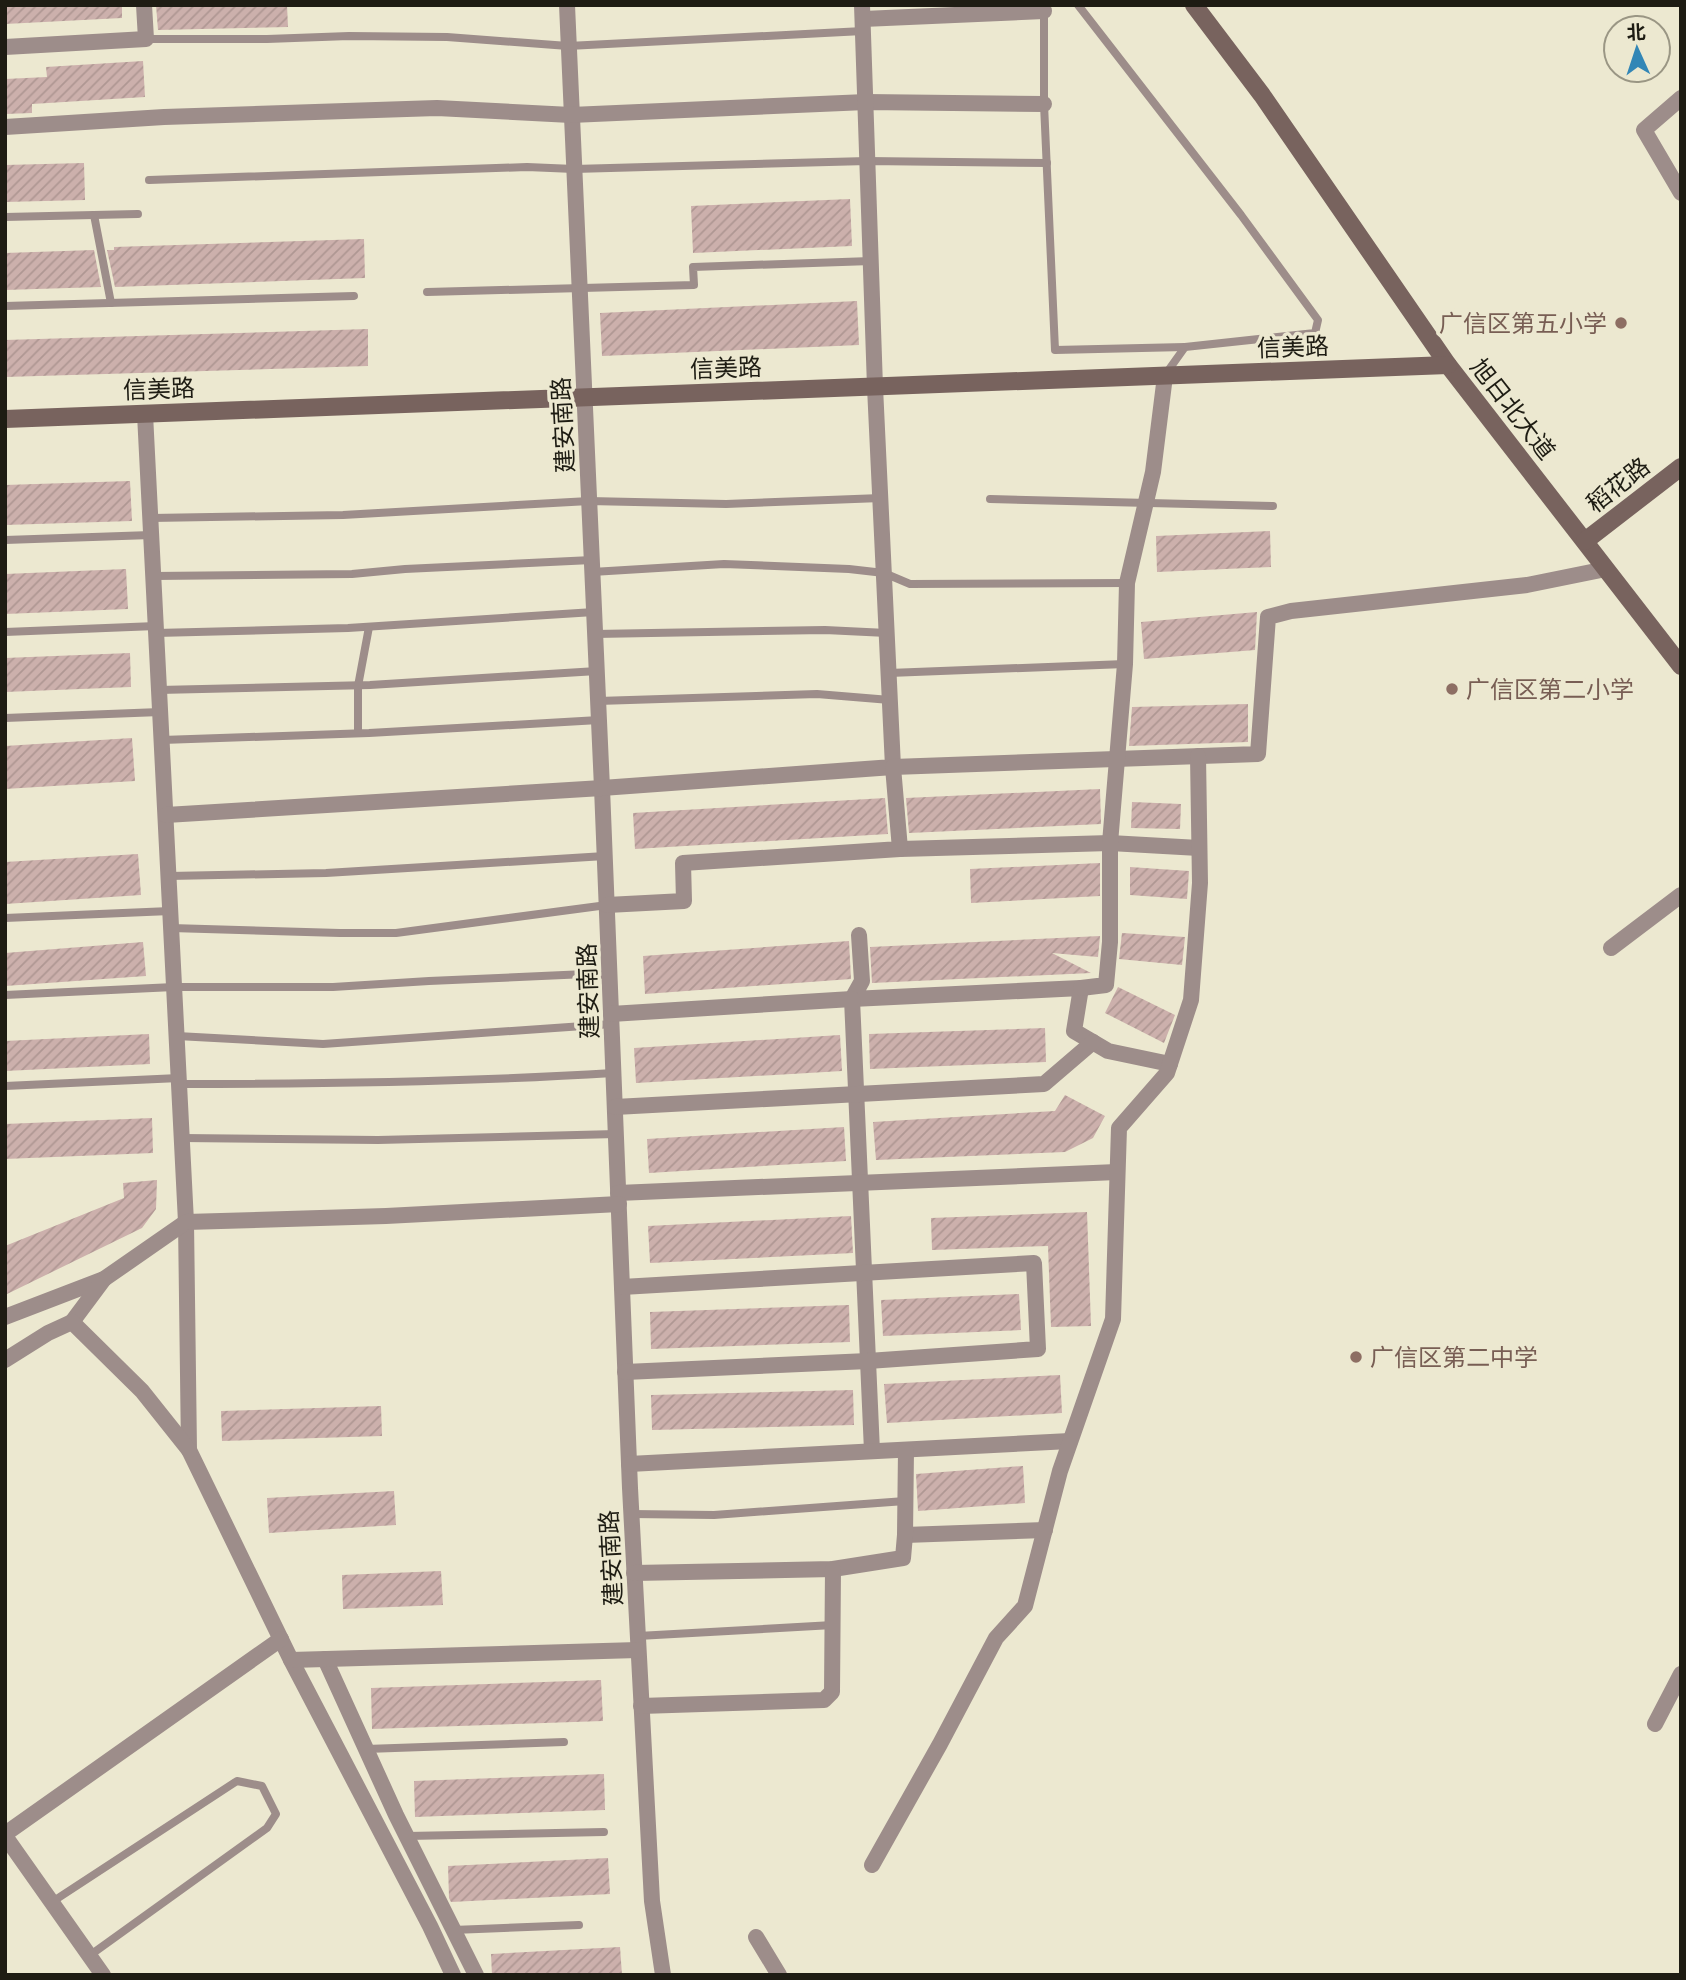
<svg xmlns="http://www.w3.org/2000/svg" width="1686" height="1980" viewBox="0 0 1686 1980" font-family="'PT Sans Narrow','Noto Sans SC',sans-serif">
<style>
.building{fill:url(#building-hatch)}
.lines{fill:none;stroke-linecap:round;stroke-linejoin:round}
.lane{stroke:#9d8d8a;stroke-width:8}
.street{stroke:#9d8d8a;stroke-width:16}
.secondary{stroke:#78635e;stroke-width:18}
.education-dot{fill:#8d6e63;stroke:#ece8d0;stroke-width:2.5}
.labels{text-anchor:middle;dominant-baseline:central;stroke-width:7;stroke-linejoin:round;paint-order:stroke}
.education-label{font-size:24px;fill:#785e54;stroke:#ece8d0;text-anchor:start}
.street-label{font-size:24px;fill:#1e1c13;stroke:#ece8d0}
</style>
<defs>
<pattern id="building-hatch" width="6" height="6" patternUnits="userSpaceOnUse" patternTransform="scale(1.75)"><rect width="6" height="6" fill="#ccb0ac"/><path d="M-1 1l2-2M0 6l6-6M5 7l2-2" fill="none" stroke="#af9793"/></pattern>
</defs>
<rect width="100%" height="100%" fill="#ece8d0"/>
<g class="building">
<path d="M5,5H122V18L5,24Z"/>
<path d="M156,5H287L288,27L158,30Z"/>
<path d="M143,61L145,97L32,104V113L5,114V79L47,77L46,67Z"/>
<path d="M84,163L85,200L5,202V165Z"/>
<path d="M850,199L852,246L693,253L691,206Z"/>
<path d="M364,239L365,278L115,287L107,250H114V247Z"/>
<path d="M94,250L101,287L5,290V253Z"/>
<path d="M857,301L859,345L602,356L600,313Z"/>
<path d="M368,329V366L5,377V340Z"/>
<path d="M130,481L132,521L5,525V485Z"/>
<path d="M1270,531L1271,567L1157,572L1156,536Z"/>
<path d="M126,569L128,609L5,614V574Z"/>
<path d="M1257,612L1255,650L1144,659L1141,622Z"/>
<path d="M130,653L131,687L5,692V658Z"/>
<path d="M1248,704V742L1129,746L1132,707Z"/>
<path d="M132,738L135,781L5,789V746Z"/>
<path d="M1100,789L1101,824L909,833L906,798Z"/>
<path d="M885,798L888,834L635,849L633,813Z"/>
<path d="M1132,802L1181,804L1180,829L1131,828Z"/>
<path d="M138,854L141,895L5,904V862Z"/>
<path d="M1100,863V896L971,903L970,869Z"/>
<path d="M1130,867L1189,871L1187,899L1130,895Z"/>
<path d="M1122,933L1185,937L1182,965L1119,959Z"/>
<path d="M1100,936L1098,957L1052,953L1091,973L872,983L870,947Z"/>
<path d="M849,941L851,979L645,994L643,956Z"/>
<path d="M143,942L146,976L5,986V953Z"/>
<path d="M1118,987L1175,1015L1164,1043L1105,1013Z"/>
<path d="M1045,1028L1046,1062L870,1069L869,1034Z"/>
<path d="M149,1034L150,1064L5,1071V1041Z"/>
<path d="M840,1035L842,1071L636,1083L634,1048Z"/>
<path d="M1065,1095L1105,1116L1093,1138L1065,1152L876,1160L873,1122L1055,1111Z"/>
<path d="M152,1118L153,1153L5,1159V1124Z"/>
<path d="M844,1127L846,1161L649,1173L647,1139Z"/>
<path d="M157,1180L156,1209L142,1228L5,1295V1246L124,1198L123,1183Z"/>
<path d="M1087,1212L1091,1326L1051,1327L1048,1246L932,1250L931,1218Z"/>
<path d="M851,1216L853,1253L650,1263L648,1226Z"/>
<path d="M1019,1294L1021,1330L883,1336L881,1300Z"/>
<path d="M849,1305L850,1342L651,1349L650,1312Z"/>
<path d="M1060,1375L1062,1413L887,1423L884,1384Z"/>
<path d="M853,1390L854,1425L652,1430L651,1395Z"/>
<path d="M381,1406L382,1436L222,1441L221,1411Z"/>
<path d="M1023,1466L1025,1503L918,1511L916,1474Z"/>
<path d="M394,1491L396,1525L269,1533L267,1498Z"/>
<path d="M441,1571L443,1605L343,1609L342,1575Z"/>
<path d="M601,1680L603,1721L372,1729L371,1688Z"/>
<path d="M604,1774L605,1810L415,1817L414,1781Z"/>
<path d="M608,1858L610,1894L451,1902L449,1898L448,1866Z"/>
<path d="M620,1947L622,1975H492L491,1954Z"/>
</g>
<g class="lines">
<g class="lane">
<path d="M1078,5L1241,215L1318,320L1315,333L1185,347L1165,375"/>
<path d="M1044,8V104L1055,350L1185,347"/>
<path d="M146,39H267L349,36L447,37L568,46L863,31"/>
<path d="M149,180L527,167L574,169L867,161L1047,163"/>
<path d="M94,215L111,303"/>
<path d="M5,217L138,214"/>
<path d="M427,292L694,285L693,267L871,261"/>
<path d="M5,306L354,296"/>
<path d="M990,499L1273,506"/>
<path d="M151,518L343,515L589,501L726,504L881,498"/>
<path d="M5,540L151,535"/>
<path d="M592,572L724,564L849,569L884,573L910,584L1127,583"/>
<path d="M153,576L352,574L405,569L592,560"/>
<path d="M5,632L156,626"/>
<path d="M156,633L348,628L594,612"/>
<path d="M595,634L825,630L887,633"/>
<path d="M889,673L1125,664"/>
<path d="M159,690L370,685L597,671"/>
<path d="M598,701L817,694L890,700"/>
<path d="M5,718L160,712"/>
<path d="M358,733V686L369,627"/>
<path d="M162,740L369,733L599,720"/>
<path d="M169,876L326,873L605,856"/>
<path d="M5,918L170,911"/>
<path d="M171,928L340,933H396L607,905"/>
<path d="M5,995L174,987H333L429,981L586,974L610,975"/>
<path d="M177,1036L323,1044L612,1024"/>
<path d="M179,1084C324,1084 469,1082 613,1073"/>
<path d="M5,1086L179,1078"/>
<path d="M182,1138L378,1140L616,1134"/>
<path d="M631,1514L714,1515L905,1501"/>
<path d="M638,1636L833,1625"/>
<path d="M366,1749L564,1742"/>
<path d="M407,1836L604,1832"/>
<path d="M52,1902L237,1781L262,1786L276,1814L267,1828L89,1956"/>
<path d="M453,1930L579,1925"/>
</g>
<g class="street">
<path d="M567,5L602,788L630,1488L652,1901L663,1975"/>
<path d="M863,19L1044,11"/>
<path d="M5,47L146,39L144,5"/>
<path d="M1681,98L1644,130L1681,193"/>
<path d="M5,127L164,117L437,108L571,115L866,102L1044,104"/>
<path d="M145,414L186,1222L189,1450L291,1660L430,1926L453,1975"/>
<path d="M166,815L602,788L893,767L875,387L862,5"/>
<path d="M900,849L1110,843L1199,848"/>
<path d="M607,905L684,901L683,863L900,849L893,767L1258,754L1268,617L1291,611L1527,585L1606,569"/>
<path d="M859,935L862,981L852,999L1081,988L1074,1031L1108,1051L1170,1064"/>
<path d="M1611,948L1681,895"/>
<path d="M1081,988L1106,985L1110,942V843L1125,664L1127,583L1153,472L1165,376"/>
<path d="M611,1014L852,999L872,1451"/>
<path d="M615,1107L1044,1084L1093,1042"/>
<path d="M618,1193L1117,1172"/>
<path d="M622,1287L1034,1263L1038,1349L868,1361L625,1372"/>
<path d="M5,1317L104,1279L186,1222L386,1216L619,1204"/>
<path d="M72,1322L104,1279"/>
<path d="M5,1360L48,1333L72,1322L142,1391L189,1450"/>
<path d="M629,1464L1070,1441"/>
<path d="M905,1535L1045,1530"/>
<path d="M634,1573L833,1569L903,1558L905,1535L906,1450"/>
<path d="M325,1659L396,1815L476,1975"/>
<path d="M291,1660L638,1650"/>
<path d="M641,1706L824,1700L832,1692L833,1569"/>
<path d="M1655,1724L1681,1674"/>
<path d="M5,1834L281,1639"/>
<path d="M5,1836L103,1975"/>
<path d="M872,1865L940,1744L996,1638L1025,1606L1060,1471L1113,1319L1119,1128L1167,1073L1191,1000L1200,883L1198,756"/>
<path d="M756,1937L779,1975"/>
</g>
<g class="secondary">
<path d="M1194,5L1262,95L1448,365L1681,666"/>
<path d="M5,419L1448,365"/>
<path d="M1585,541L1681,467"/>
</g>
</g>
<g class="education-dot">
<circle cx="1621" cy="323" r="7"/>
<circle cx="1452" cy="689" r="7"/>
<circle cx="1356" cy="1357" r="7"/>
</g>
<g class="labels">
<g class="education-label">
<text x="1607" y="323" text-anchor="end">广信区第五小学</text>
<text x="1466" y="689">广信区第二小学</text>
<text x="1370" y="1357">广信区第二中学</text>
</g>
<g class="street-label">
<text transform="translate(1293 347) rotate(-2)">信美路</text>
<text transform="translate(726 368) rotate(-2)">信美路</text>
<text transform="translate(159 389) rotate(-2)">信美路</text>
<text transform="translate(1513 409) rotate(52)">旭日北大道</text>
<text transform="translate(563 425) rotate(-93)">建安南路</text>
<text transform="translate(1618 485) rotate(-38)">稻花路</text>
<text transform="translate(588 991) rotate(-92)">建安南路</text>
<text transform="translate(611 1558) rotate(-93)">建安南路</text>
</g>
</g>
<rect width="1686" height="1980" fill="none" stroke="#1e1c13" stroke-width="14"/>
<g transform="translate(1637 49) rotate(357)"><circle r="33" fill="#ece8d0" stroke="#9a9684" stroke-width="2"/>
<path d="M0-5L12 26L0 18L-12 26Z" fill="#3286b6"/>
<text y="-10" font-size="19" font-weight="bold" text-anchor="middle" fill="#1e1c13">北</text>
</g>
</svg>
